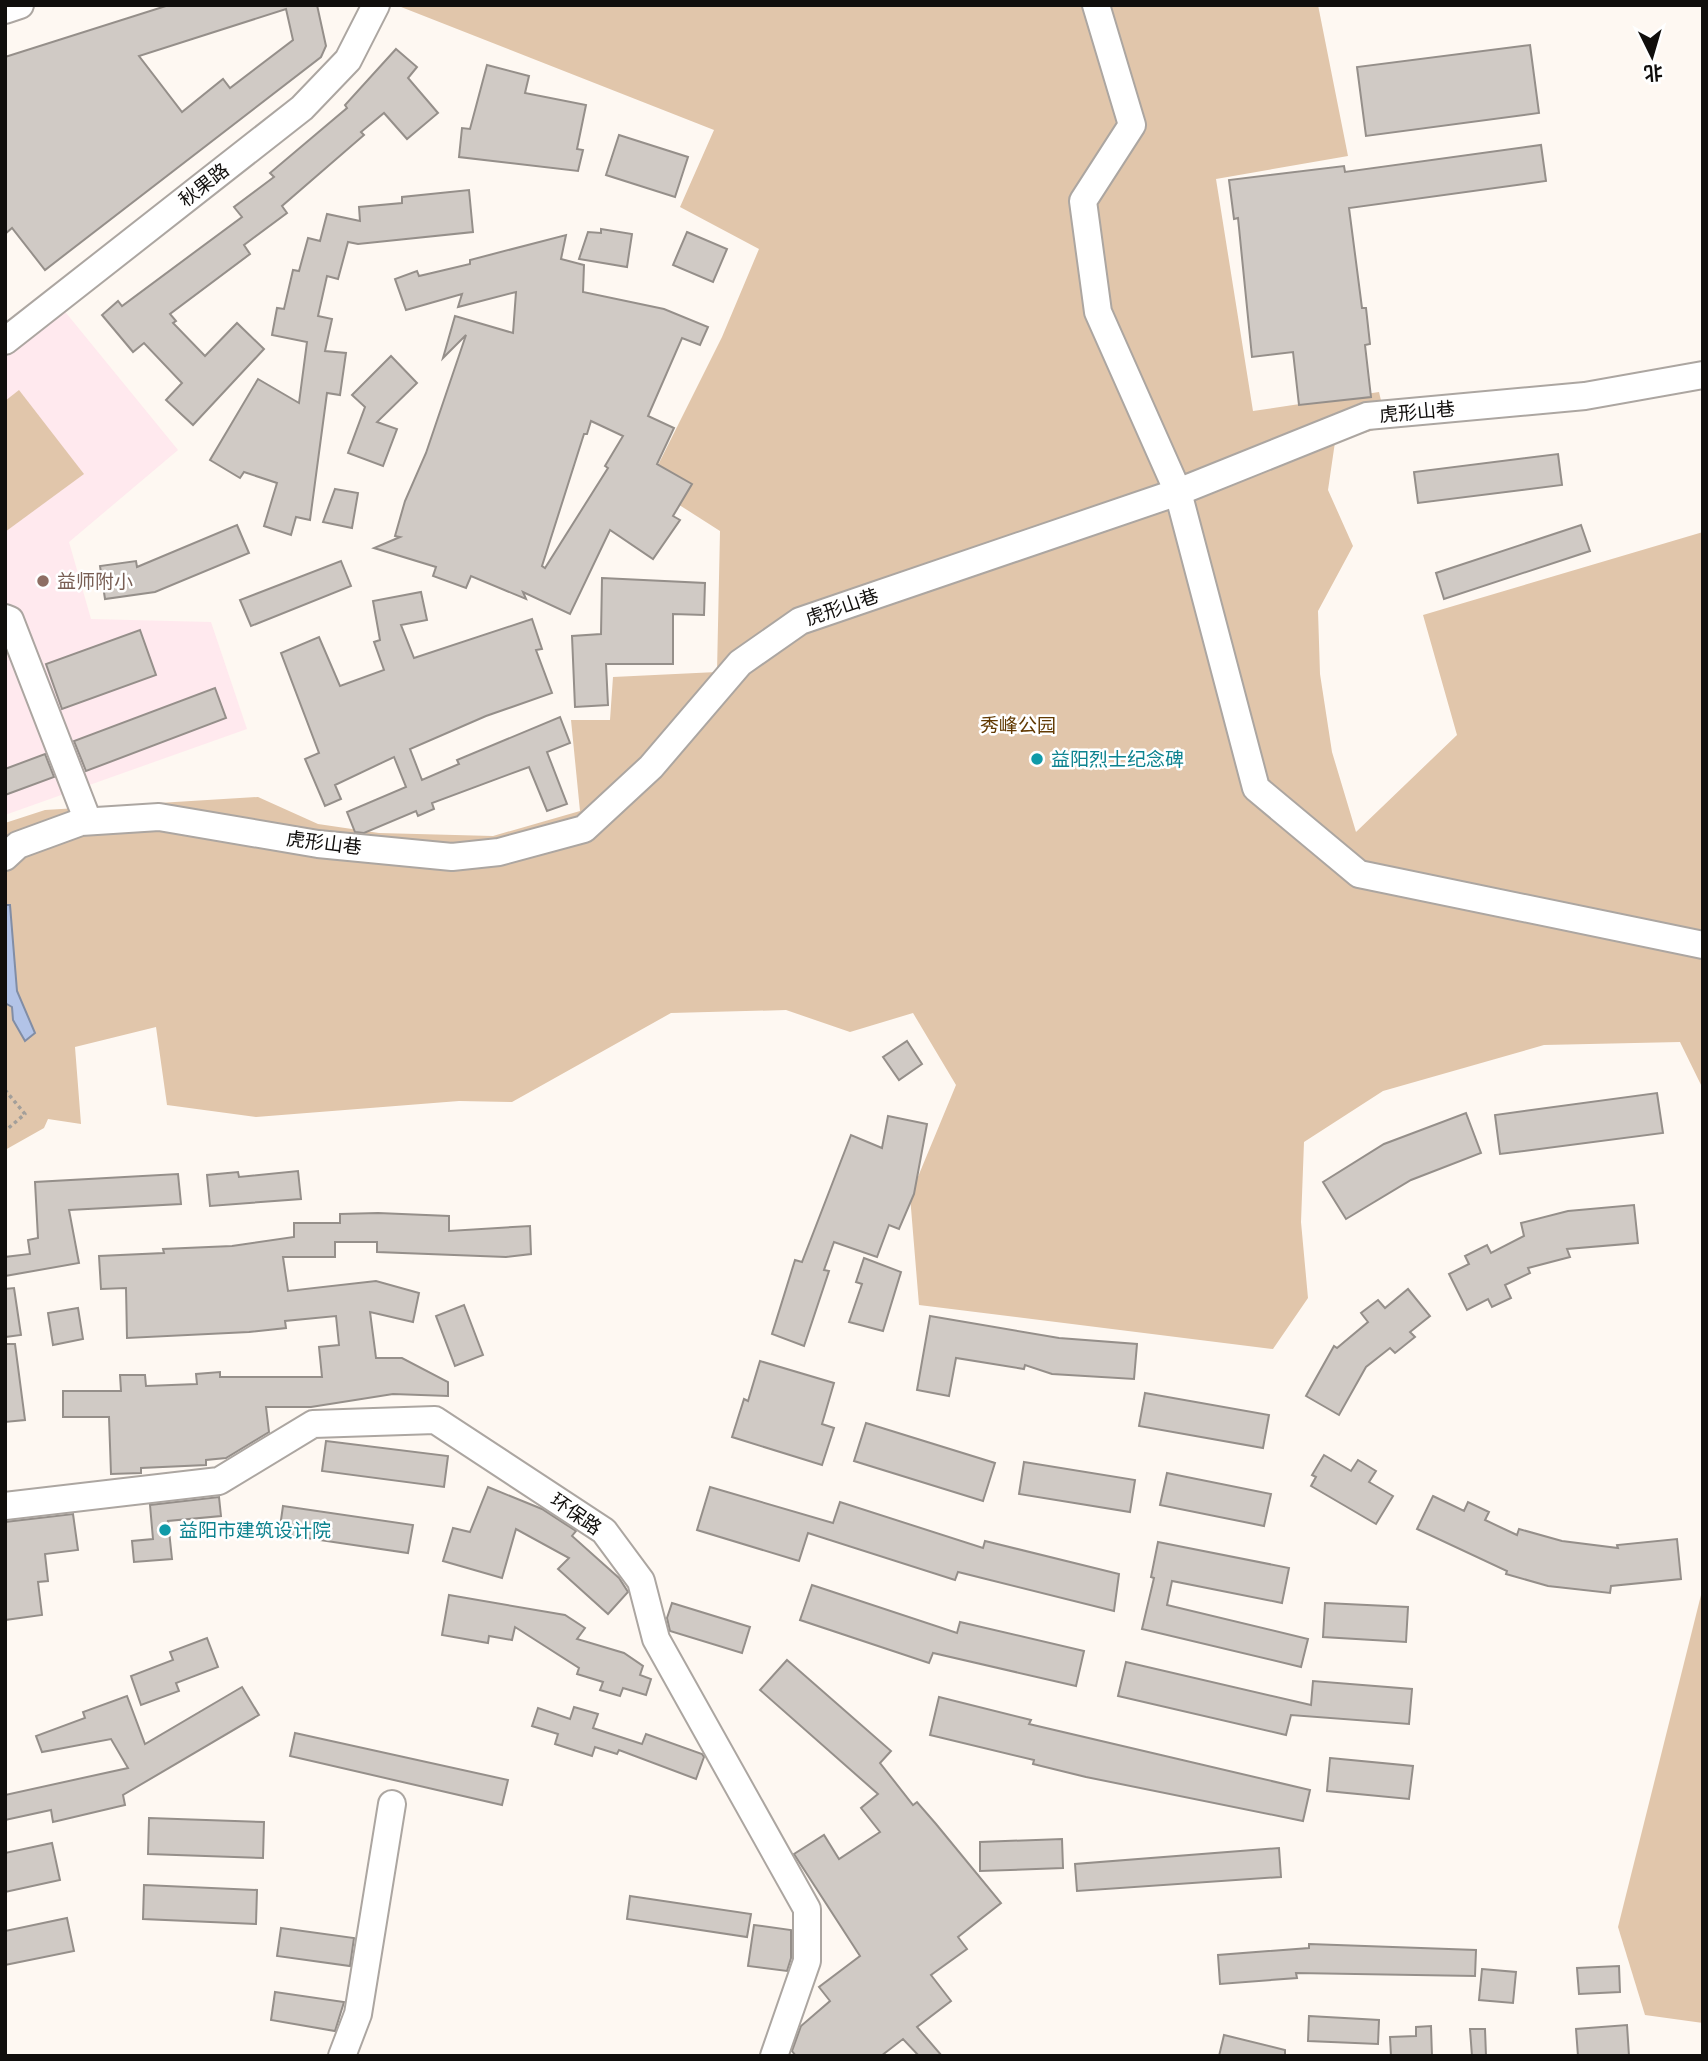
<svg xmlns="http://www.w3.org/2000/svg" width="1708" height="2061" viewBox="0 0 1708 2061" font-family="'DM Sans','Noto Sans SC',sans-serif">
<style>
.education{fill:#ffe9ee}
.green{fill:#e1c6ab}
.water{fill:#b2c3e7;stroke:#818da5;stroke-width:2}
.building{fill:#d0cac5;stroke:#958f8a;stroke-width:2;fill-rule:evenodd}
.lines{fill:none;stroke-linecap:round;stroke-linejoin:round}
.minor-casing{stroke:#aca6a1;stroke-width:30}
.path{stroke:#a39f9a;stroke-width:3.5;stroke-dasharray:3.5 3.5;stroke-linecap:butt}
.minor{stroke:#fff;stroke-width:26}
.education-dot{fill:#8d6e63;stroke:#fff;stroke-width:2.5}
.culture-dot{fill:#0f9aa8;stroke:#fff;stroke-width:2.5}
.labels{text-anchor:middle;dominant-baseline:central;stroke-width:5;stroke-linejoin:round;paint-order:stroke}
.street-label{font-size:19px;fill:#100e0c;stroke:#fff}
.education-label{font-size:19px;fill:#785e54;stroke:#fff;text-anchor:start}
.park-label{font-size:19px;fill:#623a03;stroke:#fff}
.culture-label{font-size:19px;fill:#0d838f;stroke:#fff;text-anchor:start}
</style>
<rect width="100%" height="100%" fill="#fef8f2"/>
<path class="education" d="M62,308L178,450L69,542L91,619L211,622L247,729L5,815V353Z"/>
<g class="green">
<path d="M396,5H1318L1348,156L1216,179L1253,411L1379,392L1387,426L1335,442L1328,490L1353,546L1318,611L1320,674L1332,752L1356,832L1457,735L1423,615L1703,532V1089L1680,1042L1544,1045L1383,1091L1304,1142L1301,1222L1308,1298L1273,1349L919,1305L910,1196L956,1085L913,1013L850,1032L786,1010L671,1013L512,1102L459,1101L256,1117L167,1105L156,1027L75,1047L81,1124L48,1119L44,1128L5,1150V823L45,810L258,797L318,824L379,833L493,836L580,811L571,720H610L613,677L717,672L720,531L648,485L722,337L759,249L680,207L714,130Z"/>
<path d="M19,390L84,474L5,532V401Z"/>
<path d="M1703,1587V2023L1645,2015L1618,1927Z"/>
</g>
<path class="water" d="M5,905H10L17,991L35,1033L25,1041L13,1020L12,1007L5,1003Z"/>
<g class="building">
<path d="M169,5H317L326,46L321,57L45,270L12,228L5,234V57ZM286,9L293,40L230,88L223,79L182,112L139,56Z"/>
<path d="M1530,45L1539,113L1366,136L1357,67Z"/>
<path d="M396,49L417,67L408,78L438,113L407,139L384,113L361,132L364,135L282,206L287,213L244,245L250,254L170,314L176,321L173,323L205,356L237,323L264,349L193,425L166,400L182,383L144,343L133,352L102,315L118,301L122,306L242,217L234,207L274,177L270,173L347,108L345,105Z"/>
<path d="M487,65L529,76L525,93L586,105L577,149L583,150L578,171L459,157L462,128L470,129Z"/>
<path d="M619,135L688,157L675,197L606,175Z"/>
<path d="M1541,145L1546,181L1349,208L1362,308H1366L1370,344L1365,345L1371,397L1299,405L1293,352L1252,357L1238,218L1234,219L1229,180L1344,166L1345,172Z"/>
<path d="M469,190L473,232L358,244L348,242L338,279L327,276L318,316L332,319L325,351L346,353L340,395L327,393L310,520L296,517L291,535L264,526L277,483L244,472L240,478L210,460L258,379L299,403L307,342L272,335L277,308L284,309L293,270L299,271L308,238L320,241L327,214L360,221L359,207L402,203V197Z"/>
<path d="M601,229L632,234L627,267L579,259L588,232L601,233Z"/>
<path d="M687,232L727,249L713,282L673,265Z"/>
<path d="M566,235L561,259L584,265L583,292L664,309L708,327L700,345L682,338L648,416L674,428L657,464L692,484L673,516L680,520L653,559L610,530L570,614L523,592L526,599L471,576L466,588L433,576L436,567L374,548L400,537L395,536L405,501L426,453L466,335L443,358L455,316L513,333L516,292L458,307L462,294L406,310L395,279L417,271L419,276L470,264V260ZM591,421L623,436L605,466L608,468L545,568L542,566L584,434H587Z"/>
<path d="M391,356L417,383L377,422L397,429L383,466L348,453L365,407L352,395Z"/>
<path d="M1558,454L1562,485L1418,503L1414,472Z"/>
<path d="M335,489L358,493L352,528L323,522Z"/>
<path d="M237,525L249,553L155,592L105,599L100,566L136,561L137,567Z"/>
<path d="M1581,525L1590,551L1444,599L1436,573Z"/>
<path d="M341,561L351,586L251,626L240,600Z"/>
<path d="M602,578L705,583L704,615L673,614V664H606L608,705L575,707L572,636L601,634Z"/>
<path d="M421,592L427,620L401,625L414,658L532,619L542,649L536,650L552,693L486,716L410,749L422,780L459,764L457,760L560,717L570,743L547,752L567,804L547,811L529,767L432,803L434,809L418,816L416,811L364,833L355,832L347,812L406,787L394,757L335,785L341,799L325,806L305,759L319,753L281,653L319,637L340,686L384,670L374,642L380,640L373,601Z"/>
<path d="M140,630L156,675L62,709L46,664Z"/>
<path d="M215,688L226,718L86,771L74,741Z"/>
<path d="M45,754L54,777L5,795V769Z"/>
<path d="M907,1041L922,1064L899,1080L883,1057Z"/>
<path d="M1657,1093L1663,1133L1500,1154L1495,1115Z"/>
<path d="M1466,1113L1481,1153L1411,1180L1346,1219L1323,1182L1384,1144Z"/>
<path d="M888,1116L927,1124L914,1194L899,1229L889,1225L877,1257L834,1242L824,1270L829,1271L804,1346L772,1334L795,1260L802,1262L851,1135L882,1148Z"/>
<path d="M298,1171L301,1199L210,1206L207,1175L238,1172L239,1177Z"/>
<path d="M178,1174L181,1204L69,1210L79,1263L5,1276V1257L30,1254L28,1240L38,1238L35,1182Z"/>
<path d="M1634,1205L1638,1243L1567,1249L1570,1257L1528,1268L1530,1273L1505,1285L1511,1298L1492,1307L1488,1299L1467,1310L1449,1274L1469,1264L1465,1256L1487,1245L1491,1253L1524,1236L1521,1223L1568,1211Z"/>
<path d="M378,1213L449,1216V1231L530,1226L531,1254L506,1257L377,1252V1242H335V1257H283L288,1291L376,1281L419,1293L413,1322L370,1312L376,1358H402L448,1382V1396L393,1394L311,1407H266L269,1432L226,1458L206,1460V1465L141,1468V1473L111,1474L109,1417H63V1391H121L120,1375H145L146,1386L197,1384L196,1374L220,1372V1377H322L319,1347L339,1345L336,1316L285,1321L286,1328L249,1332L127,1338L126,1288L101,1289L99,1256L164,1253L163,1249L232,1246L294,1237V1223H340V1214Z"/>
<path d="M864,1258L901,1272L883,1331L849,1322L862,1284L856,1282Z"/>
<path d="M14,1288L21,1335L5,1337V1289Z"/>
<path d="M1408,1289L1430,1316L1410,1332L1415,1337L1395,1353L1390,1348L1366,1367L1339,1415L1306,1396L1334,1346L1337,1348L1368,1322L1361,1313L1378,1300L1385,1308Z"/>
<path d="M464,1305L483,1355L455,1366L436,1316Z"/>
<path d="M78,1308L83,1339L53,1345L48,1313Z"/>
<path d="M930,1316L1059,1338L1137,1344L1134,1379L1052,1374L1025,1365L1024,1369L956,1358L949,1396L917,1390Z"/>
<path d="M5,1344H15L25,1420L5,1422Z"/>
<path d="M760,1361L834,1383L822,1424L834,1428L822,1465L732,1437L744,1399L748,1401Z"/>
<path d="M1145,1393L1269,1415L1263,1448L1139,1426Z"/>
<path d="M866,1423L995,1463L983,1501L854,1461Z"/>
<path d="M326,1441L448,1456L444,1487L322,1471Z"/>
<path d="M1324,1455L1351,1471L1358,1460L1376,1471L1369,1482L1393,1496L1376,1524L1311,1486L1316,1477L1312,1475Z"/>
<path d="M1024,1462L1135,1480L1130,1512L1019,1494Z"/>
<path d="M1167,1473L1271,1494L1264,1526L1160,1505Z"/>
<path d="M488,1487L542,1509L576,1531L572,1536L619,1578L628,1592L608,1614L558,1569L569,1558L516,1529L502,1578L443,1561L453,1528L470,1532Z"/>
<path d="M710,1487L833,1523L840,1502L983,1548L985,1541L1119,1574L1114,1611L958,1572L955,1580L808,1533L799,1561L697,1530Z"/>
<path d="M1433,1496L1464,1511L1468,1502L1489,1512L1485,1520L1517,1535L1519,1529L1562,1541L1618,1548L1617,1545L1677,1539L1681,1579L1611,1586L1610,1593L1548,1586L1506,1574L1507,1571L1417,1529Z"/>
<path d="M219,1497L221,1516L168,1521L172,1559L134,1562L132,1541L153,1539L150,1505Z"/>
<path d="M283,1506L413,1525L408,1553L279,1534Z"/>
<path d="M73,1514L78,1550L45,1554L48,1581L38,1582L42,1615L5,1620V1522Z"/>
<path d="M1158,1542L1289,1568L1282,1603L1172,1581L1167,1605L1308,1639L1301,1667L1142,1629L1154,1578L1151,1577Z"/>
<path d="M812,1585L957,1633L960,1622L1084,1651L1076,1686L933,1653L929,1663L800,1620Z"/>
<path d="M449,1595L565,1615L585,1628L577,1639L624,1653L643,1666L640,1675L651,1679L646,1695L623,1688L620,1696L600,1690L603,1682L577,1674L579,1668L515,1627L512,1640L489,1636L488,1643L442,1635Z"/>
<path d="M672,1603L750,1627L742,1653L670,1631L667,1618Z"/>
<path d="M1325,1603L1408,1607L1406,1642L1323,1637Z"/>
<path d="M207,1638L218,1667L176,1683L179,1691L141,1705L131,1676L173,1660L170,1652Z"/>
<path d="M787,1660L891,1751L880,1763L913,1805L917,1802L936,1824L1001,1903L958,1937L967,1949L931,1975L951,2001L917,2027L942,2056H919L903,2039L881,2056H796L792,2051L801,2026L830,2001L819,1987L860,1956L794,1854L824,1835L839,1859L880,1832L861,1808L878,1794L760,1690Z"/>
<path d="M1126,1662L1311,1705L1313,1681L1412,1689L1409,1724L1291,1715L1286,1735L1118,1696Z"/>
<path d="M242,1687L259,1715L123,1795L125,1805L53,1822L51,1810L5,1820V1795L128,1768L111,1739L42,1752L36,1736L85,1718L83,1712L127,1696L145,1744Z"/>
<path d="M939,1697L1031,1720L1029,1724L1310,1790L1303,1821L1086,1777L1033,1764L1034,1760L930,1735Z"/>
<path d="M574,1707L598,1714L593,1728L642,1744L646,1734L702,1754L704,1757L696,1779L619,1750L617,1754L595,1747L592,1756L555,1744L558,1734L532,1726L538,1708L570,1719Z"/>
<path d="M295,1733L508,1780L502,1805L290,1756Z"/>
<path d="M1330,1758L1413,1766L1409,1799L1327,1791Z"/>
<path d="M149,1818L264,1822L263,1858L148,1854Z"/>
<path d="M1062,1839L1063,1868L980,1871V1842Z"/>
<path d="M52,1843L60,1880L5,1892V1853Z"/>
<path d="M1279,1848L1281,1877L1077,1891L1075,1864Z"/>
<path d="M144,1885L257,1890L256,1924L143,1919Z"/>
<path d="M630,1896L751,1914L747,1937L627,1919Z"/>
<path d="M67,1918L74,1951L5,1965V1931Z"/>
<path d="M754,1925L791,1930V1958L787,1971L748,1966Z"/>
<path d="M281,1928L354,1938L350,1966L277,1956Z"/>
<path d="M1309,1944L1476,1950L1475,1976L1296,1973L1297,1978L1220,1984L1218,1955L1309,1948Z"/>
<path d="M1619,1966L1620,1992L1579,1994L1577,1968Z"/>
<path d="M1482,1969L1516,1972L1513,2003L1479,2000Z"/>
<path d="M275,1992L344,2002L335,2031L271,2020Z"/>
<path d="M1309,2016L1379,2020L1378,2044L1308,2041Z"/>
<path d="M1627,2025L1629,2056H1578L1576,2029Z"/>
<path d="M1431,2026L1432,2056H1391L1390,2037L1416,2036V2027Z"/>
<path d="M1470,2029H1485L1486,2056H1472Z"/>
<path d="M1224,2035L1285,2050V2056H1219Z"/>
</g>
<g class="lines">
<g class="minor-casing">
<g id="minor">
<path d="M1096,5L1132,125L1083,201L1098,312L1178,492L1256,788L1359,874L1703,945"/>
<path d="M5,10L20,5"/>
<path d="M5,341L302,108L348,60L376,5"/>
<path d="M5,618L10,620L88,821"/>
<path d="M5,857L18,845L81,822L159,817L318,844L452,857L499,852L584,829L651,767L740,663L800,621L1178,492L1367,416L1585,396L1703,375"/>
<path d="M5,1506L219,1481L313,1424L435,1420L604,1531L641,1581L656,1639L807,1909V1961L774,2056"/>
<path d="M342,2056L358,2014L392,1804"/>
</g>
</g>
<path class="path" d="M5,1090L25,1114L5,1131"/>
<use href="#minor" class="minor"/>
</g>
<circle class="education-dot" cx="43" cy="581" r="7"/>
<g class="culture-dot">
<circle cx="1037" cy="759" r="7"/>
<circle cx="165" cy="1530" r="7"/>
</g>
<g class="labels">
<g class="street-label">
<text transform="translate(204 185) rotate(-38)">秋果路</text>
<text transform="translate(1417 412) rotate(-5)">虎形山巷</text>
<text transform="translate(842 607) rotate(-19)">虎形山巷</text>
<text transform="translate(324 843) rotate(7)">虎形山巷</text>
<text transform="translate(576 1514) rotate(35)">环保路</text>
</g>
<g class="education-label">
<text x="57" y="581">益师附小</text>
</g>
<g class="park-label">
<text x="1018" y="725">秀峰公园</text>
</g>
<g class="culture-label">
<text x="1051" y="759">益阳烈士纪念碑</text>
<text x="179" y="1530">益阳市建筑设计院</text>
</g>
</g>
<rect width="1708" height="2061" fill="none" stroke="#100e0c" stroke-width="14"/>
<g transform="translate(1652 56) rotate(175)" stroke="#ffffff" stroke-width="5" paint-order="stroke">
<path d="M0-5L12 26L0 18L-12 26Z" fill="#100e0c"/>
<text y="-10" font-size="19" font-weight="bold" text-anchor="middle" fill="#100e0c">北</text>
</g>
</svg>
